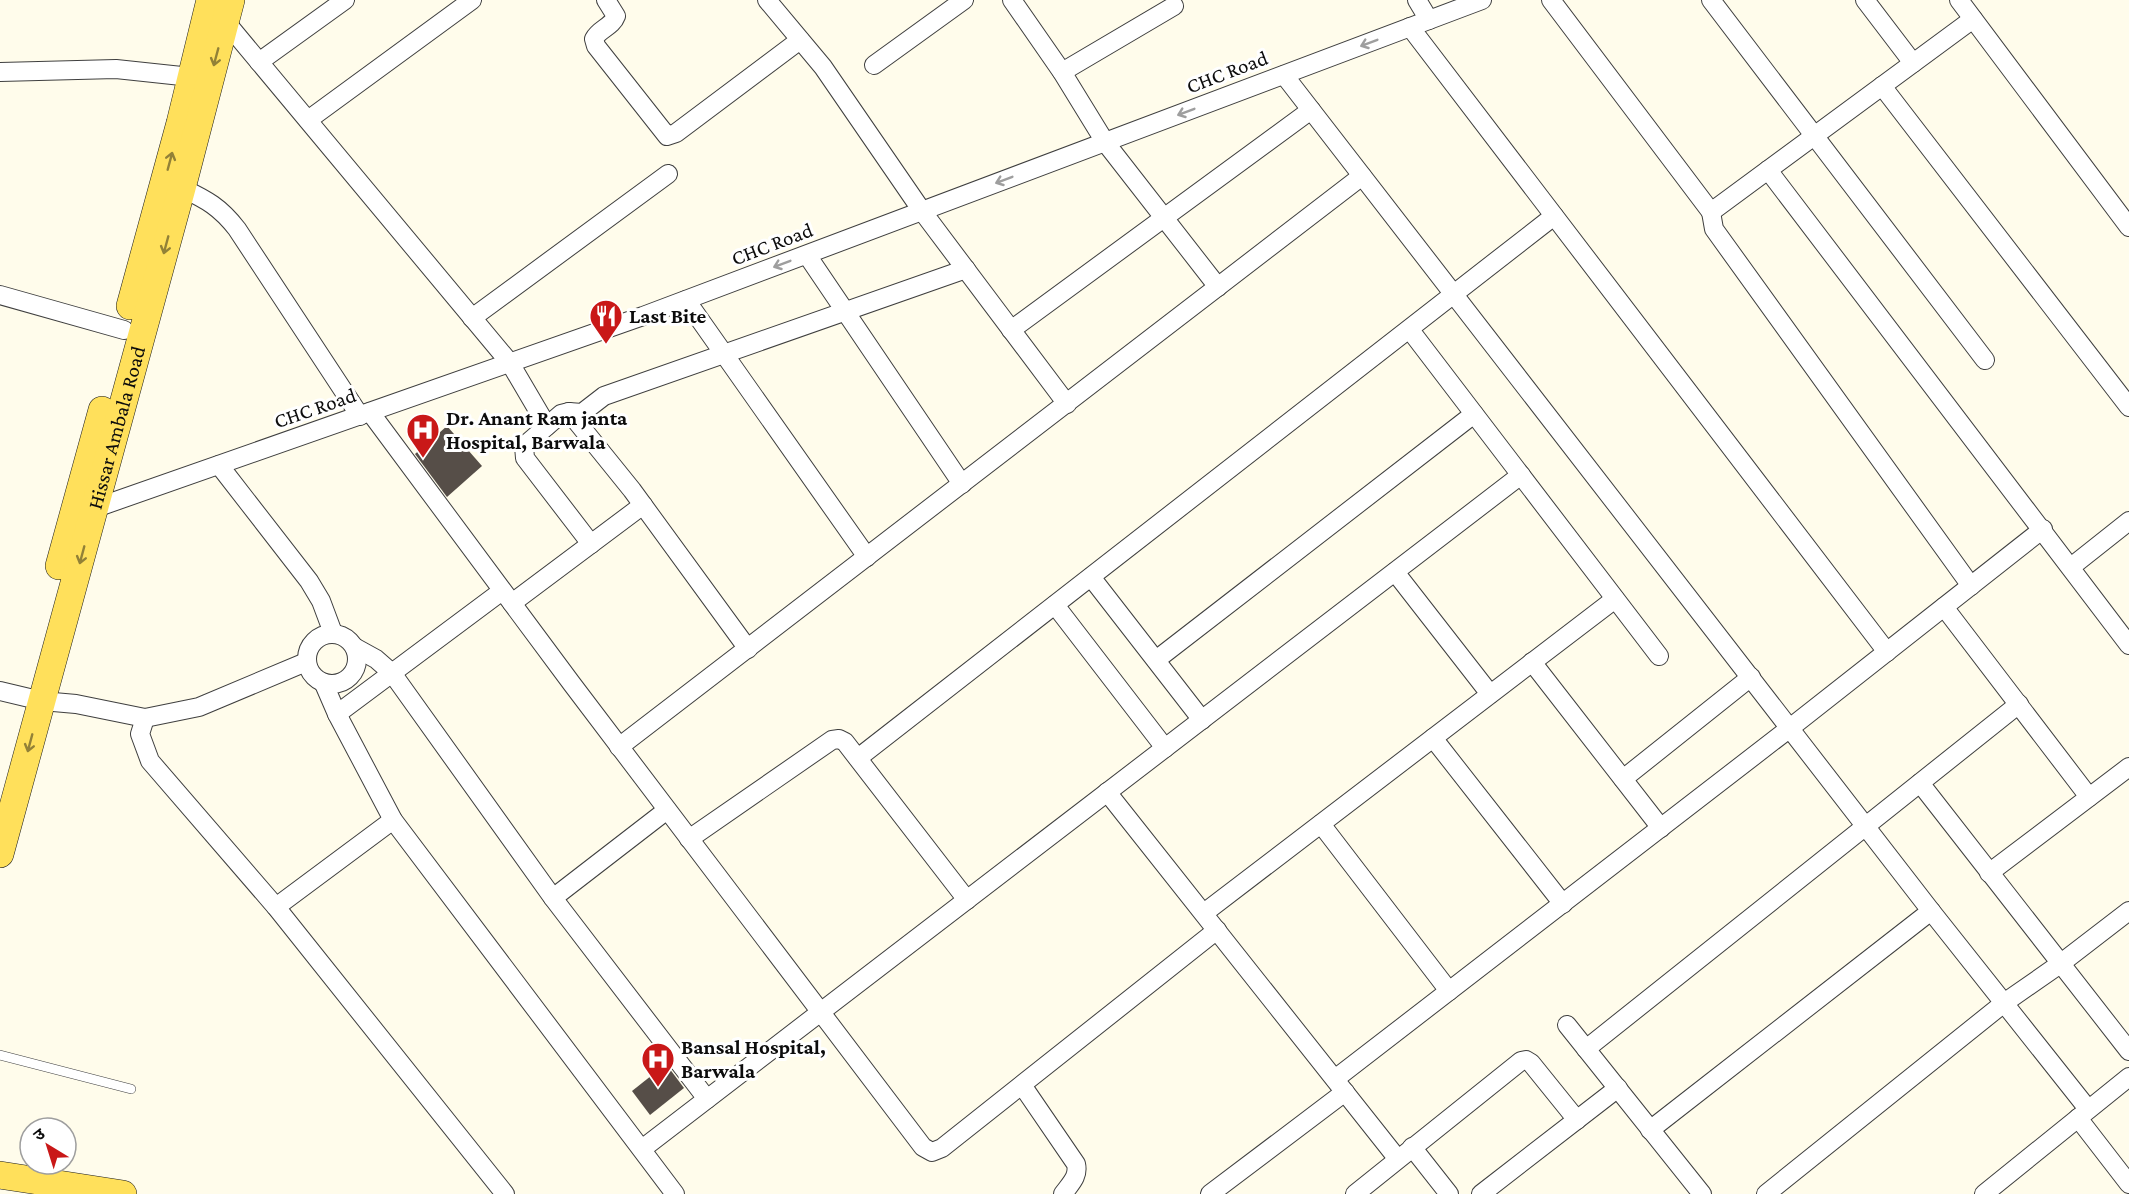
<svg xmlns="http://www.w3.org/2000/svg" width="2129" height="1194" viewBox="0 0 2129 1194" font-family="'Crimson Pro','Noto Sans Devanagari',serif">
<style>
.building{fill:#564e48}
.lines{fill:none;stroke-linecap:round;stroke-linejoin:round}
.lane-casing{stroke:#3f3f3f;stroke-width:10}
.street-casing{stroke:#3f3f3f;stroke-width:20}
.primary-casing{stroke:#1d1d1d;stroke-width:28}
.lane{stroke:#fff;stroke-width:9}
.street{stroke:#fff;stroke-width:18}
.primary{stroke:#ffe05b;stroke-width:27}
.oneway{stroke:#9e9e9e}
.oneway2{stroke:#928137}
.labels{text-anchor:middle;dominant-baseline:central;stroke-width:6;stroke-linejoin:round;paint-order:stroke}
.street-label{font-size:21px;fill:#0c0c0c;stroke:#fff}
.poi-label{font-size:21px;font-weight:bold;fill:#0c0c0c;stroke:#fff;text-anchor:start}
</style>
<rect width="100%" height="100%" fill="#fffceb"/>
<g class="building">
<path d="M447,426L482,466L447,497L415,454Z"/>
<path d="M666,1064L684,1088L650,1115L632,1091Z"/>
</g>
<g class="lines">
<g class="lane-casing">
<path id="lane" d="M0,1055L131,1089"/>
</g>
<g class="street-casing">
<g id="street">
<path d="M606,0L616,16C612,27 599,29 594,39L596,46L667,136L676,133L800,40"/>
<path d="M767,0L823,67L922,211L1067,404"/>
<path d="M1012,0L1062,72L1105,142L1218,287"/>
<path d="M1417,0L1429,20"/>
<path d="M1551,0L1711,212"/>
<path d="M1711,0L1985,360"/>
<path d="M1865,0L1913,63"/>
<path d="M1959,0L2129,227"/>
<path d="M225,21L510,363L547,426"/>
<path d="M1410,27L1887,652"/>
<path d="M259,62L345,0"/>
<path d="M874,65L964,0"/>
<path d="M0,72L116,69L191,77"/>
<path d="M1062,72L1174,6"/>
<path d="M1284,75L1931,911L2088,1109"/>
<path d="M1882,86L2129,407"/>
<path d="M308,120L472,0"/>
<path d="M1768,170L2129,645"/>
<path d="M182,188C207,200 220,207 237,229L360,416"/>
<path d="M807,255L962,484"/>
<path d="M0,295L124,330"/>
<path d="M686,300L867,557"/>
<path d="M472,318L668,174"/>
<path d="M1011,330L1311,110"/>
<path d="M1410,330L1659,656"/>
<path d="M370,412L572,684L923,1147L932,1152L942,1148L1217,930"/>
<path d="M569,412L632,490L748,649"/>
<path d="M219,465L309,581L321,601L333,633"/>
<path d="M87,511L643,316L1482,0"/>
<path d="M591,544L525,458L524,446L561,414L569,412L582,413L604,396L966,269"/>
<path d="M2071,567L2129,521"/>
<path d="M1395,572L1490,694"/>
<path d="M1091,577L1202,720"/>
<path d="M1971,586L1714,229L1711,212L1973,19"/>
<path d="M512,603L643,505"/>
<path d="M1055,605L1165,748"/>
<path d="M1944,607L2089,797"/>
<circle cx="332" cy="659" r="25"/>
<path d="M356,648L376,659L392,673L553,898L707,1099"/>
<path d="M1156,660L1474,414"/>
<path d="M1532,662L1661,828"/>
<path d="M324,684L337,714L393,820L675,1194"/>
<path d="M0,691L42,701L76,704L145,718L199,707L306,662"/>
<path d="M337,714L502,591"/>
<path d="M145,718L140,734L150,761L276,907L505,1194"/>
<path d="M1433,738L1563,904"/>
<path d="M619,747L1362,176"/>
<path d="M858,758L1554,216"/>
<path d="M1623,779L1751,677"/>
<path d="M1920,783L2129,1051"/>
<path d="M1107,792L1397,1158"/>
<path d="M1321,824L1449,991"/>
<path d="M689,839L832,740L839,739L845,742L967,900"/>
<path d="M1989,873L2129,767"/>
<path d="M553,898L667,810"/>
<path d="M276,907L393,820"/>
<path d="M1204,913L1615,599"/>
<path d="M1567,1025L1702,1194"/>
<path d="M1586,1049L2019,704"/>
<path d="M1335,1079L1790,728L2043,529"/>
<path d="M1022,1085L1076,1164C1079,1177 1070,1184 1063,1194"/>
<path d="M2078,1118L2129,1184"/>
<path d="M1650,1130L1931,911"/>
<path d="M1412,1147L1449,1194"/>
<path d="M642,1149L1521,475"/>
<path d="M1210,1194L1345,1092"/>
<path d="M1355,1194L1521,1061L1526,1060L1531,1063L1577,1120"/>
<path d="M1481,1194L1618,1088"/>
<path d="M1766,1194L2004,1003L2060,964L2129,911"/>
<path d="M1984,1194L2129,1077"/>
</g>
</g>
<g class="primary-casing">
<g id="primary">
<path d="M130,306L180,123L210,0"/>
<path d="M59,566L102,410"/>
<path id="s1" d="M0,854L182,188L231,0"/>
<path d="M0,1175L123,1194"/>
</g>
</g>
<use href="#lane" class="lane"/>
<use href="#street" class="street"/>
<use href="#primary" class="primary"/>
</g>
<defs><path id="oneway-shaft" d="M-6 0H5M1.5-3L5.5 0L1.5 3" fill="none" stroke-width="1.6" stroke-linecap="round" stroke-linejoin="round" transform="scale(1.5)"/></defs>
<g class="oneway">
<use href="#oneway-shaft" transform="translate(1369 43) rotate(159)"/>
<use href="#oneway-shaft" transform="translate(1186 112) rotate(159)"/>
<use href="#oneway-shaft" transform="translate(1004 180) rotate(159)"/>
<use href="#oneway-shaft" transform="translate(782 264) rotate(159)"/>
</g>
<g class="oneway2">
<use href="#oneway-shaft" transform="translate(216 57) rotate(105)"/>
<use href="#oneway-shaft" transform="translate(170 161) rotate(-75)"/>
<use href="#oneway-shaft" transform="translate(166 245) rotate(105)"/>
<use href="#oneway-shaft" transform="translate(82 555) rotate(105)"/>
<use href="#oneway-shaft" transform="translate(30 743) rotate(105)"/>
</g>
<defs>
<g id="restaurant-pin" transform="scale(1.725)"><path d="M0 17L-7.5 6A9.5 9.5 0 1 1 7.5 6Z" fill="#c91818" stroke="#fff"/><path d="M-5-6h1v4h1v-4h1v4h1v-4h1v5L-1.5 .5V6h-2V.5L-5-1ZM5-6V6H3V1.5H1.5Q1.5-4 5-6Z" fill="#fff"/></g>
<g id="hospital-pin" transform="scale(1.725)"><path d="M0 17L-7.5 6A9.5 9.5 0 1 1 7.5 6Z" fill="#c91818" stroke="#fff"/><path d="M-5-5h3v3.5h4V-5h3V5h-3V1.5h-4V5h-3Z" fill="#fff"/></g>
</defs>
<g fill-rule="evenodd">
<use href="#restaurant-pin" x="606" y="316"/>
<use href="#hospital-pin" x="423" y="430"/>
<use href="#hospital-pin" x="658" y="1059"/>
</g>
<g class="labels">
<g class="street-label">
<text transform="translate(1227 72) rotate(-21)">CHC Road</text>
<text transform="translate(772 244) rotate(-21)">CHC Road</text>
<text transform="translate(315 408) rotate(-19)">CHC Road</text>
<text stroke="none"><textPath href="#s1" startOffset="442">Hissar Ambala Road</textPath></text>
</g>
<g class="poi-label">
<text x="629" y="316">Last Bite</text>
<text x="446" y="418">Dr. Anant Ram janta<tspan x="446" dy="24">Hospital, Barwala</tspan></text>
<text x="681" y="1047">Bansal Hospital,<tspan x="681" dy="24">Barwala</tspan></text>
</g>
</g>
<g transform="translate(48 1146) rotate(322)"><circle r="28" fill="#ffffff" stroke="#9e9e9e" stroke-width="1.5"/>
<path d="M0-4.5L10 22L0 15L-10 22Z" fill="#c91818"/>
<text y="-9" font-size="16" font-weight="bold" text-anchor="middle" fill="#0c0c0c">उ</text>
</g>
</svg>
